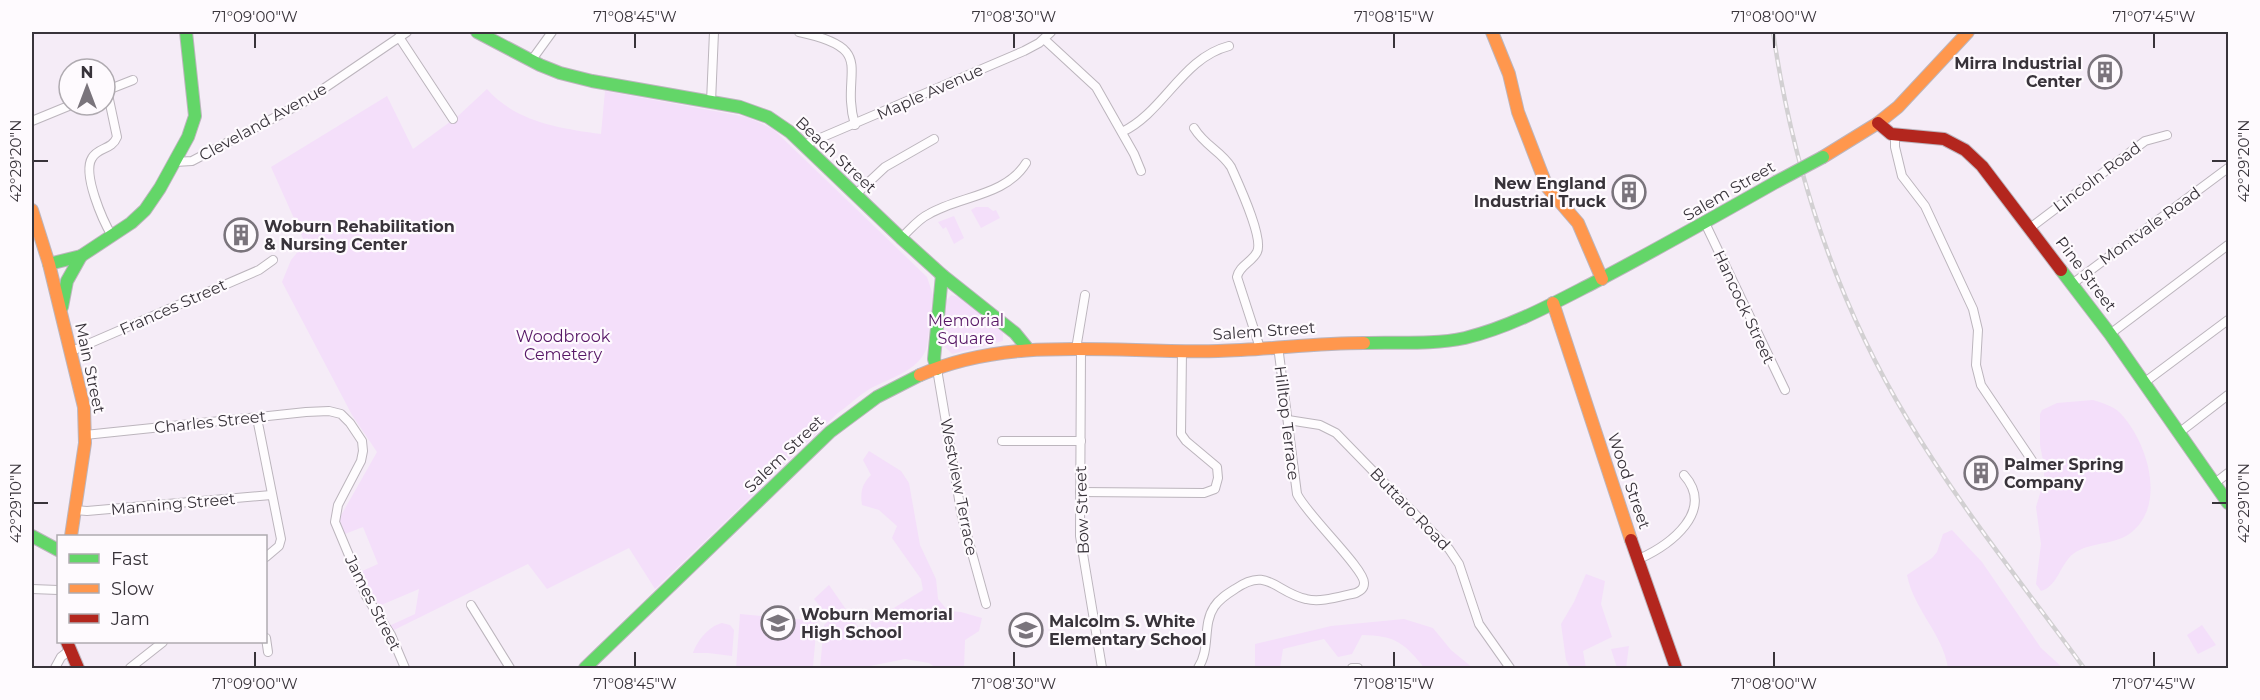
<svg xmlns="http://www.w3.org/2000/svg" width="2260" height="700" viewBox="0 0 2260 700" font-family="Montserrat,sans-serif">
<style>
.green{fill:#f4dffa}
.lines{fill:none;stroke-linecap:round;stroke-linejoin:round}
.street-casing{stroke:#bcb5bd;stroke-width:10}
.fast-casing{stroke:#bcb5bd;stroke-width:14}
.slow-casing{stroke:#bcb5bd;stroke-width:14}
.jam-casing{stroke:#bcb5bd;stroke-width:14}
.street{stroke:#fefcfe;stroke-width:8}
.fast{stroke:#63d668;stroke-width:12}
.slow{stroke:#ff974d;stroke-width:12}
.jam{stroke:#b3261e;stroke-width:12}
.rail-casing{stroke:#d2d0d2;stroke-width:4.5}
.rail{stroke:#fefafe;stroke-width:2;stroke-dasharray:7;stroke-linecap:butt}
.fast-bridge-casing{stroke:#bcb5bd;stroke-width:14;stroke-linecap:butt}
.fast-bridge{stroke:#63d668;stroke-width:12}
.ticks{fill:none;stroke:#38333a;stroke-width:2}
.labels{text-anchor:middle;dominant-baseline:central;stroke-width:4.5;stroke-linejoin:round;paint-order:stroke}
.poi-label{font-size:16px;font-weight:bold;fill:#38333a;stroke:#fefafe;text-anchor:start}
.street-label{font-size:16px;fill:#38333a;stroke:#fefafe}
.park-label{font-size:16px;fill:#561665;stroke:#fefafe}
.neatline{fill:none;stroke:#38333a;stroke-width:2}
.ticks-label{font-size:15px;text-anchor:middle;fill:#38333a}
</style>
<rect width="100%" height="100%" fill="#f5ecf7"/>
<g class="green">
<path d="M487,89C516,122 559,128 601,134L605,91L747,117L773,129L927,277L933,295L927,347C919,372 888,378 868,390C857,397 848,406 838,413L655,589L629,548L547,589L528,564L392,631L389,626L415,614L419,589L379,606L360,572L378,564L363,527L345,534L339,519L377,452L352,415L282,282L291,260L305,243L271,167L387,96L413,149L458,116Z"/>
<path d="M976,207H988L993,211L996,210L1000,218L981,228L971,210Z"/>
<path d="M954,216L964,238L954,244L946,227L943,229L938,222Z"/>
<path d="M951,295L959,297L1003,331V341L952,354L941,343L947,300Z"/>
<path d="M2093,400C2103,403 2116,407 2122,415C2147,443 2166,502 2133,531C2117,546 2090,541 2073,554C2061,563 2057,587 2041,591L2036,584L2041,544L2036,507L2044,480V466L2040,445V414L2042,410L2057,403Z"/>
<path d="M869,451L901,471L909,483L920,545L936,579L938,599L948,611L961,612L982,618L979,631L965,640L964,668H936L929,663L905,659L860,668H820L824,625L831,619L814,599L829,585L861,631L876,619L923,590L921,579L892,538L897,526L879,510L862,505C860,492 862,484 871,475L863,460Z"/>
<path d="M1952,530L1982,562L2041,648L2063,668H1948C1943,634 1914,610 1907,575L1932,558L1937,552L1943,534Z"/>
<path d="M1586,574L1605,581L1601,604L1612,637L1583,651L1586,668H1570L1566,660L1561,624L1574,602Z"/>
<path d="M740,614L817,621L813,667L736,668Z"/>
<path d="M1404,619L1433,628L1451,650L1473,668H1423L1422,665C1402,641 1394,636 1362,635L1352,654L1338,657L1324,639L1283,649L1280,668H1255V644L1331,626Z"/>
<path d="M722,623L730,625L734,630L732,656L708,653H693C697,641 709,626 722,623Z"/>
<path d="M2202,625L2216,645L2198,654L2187,635Z"/>
<path d="M1629,646L1626,668H1617L1611,649Z"/>
</g>
<g class="lines">
<g class="street-casing">
<g id="street">
<path d="M799,32C880,49 839,71 855,125"/>
<path d="M399,37L453,119"/>
<path d="M1044,39L1096,87L1134,154L1141,171"/>
<path d="M531,61L552,32"/>
<path d="M107,90L117,137C112,150 98,147 92,158C82,174 103,221 112,236"/>
<path d="M105,91L133,80"/>
<path d="M711,102L714,32"/>
<path d="M32,121L71,105"/>
<path d="M1194,128C1205,146 1221,151 1231,167C1238,183 1264,238 1257,252C1252,262 1239,266 1237,277L1260,348"/>
<path d="M1122,132C1164,112 1182,58 1229,46"/>
<path d="M1895,137V147L1902,176L1925,206L1973,309L1978,330L1976,365L1981,385L2033,462"/>
<path d="M804,145L1024,51L1039,43L1051,32"/>
<path d="M175,162L192,161L304,102L407,32"/>
<path d="M855,195L885,167L934,139"/>
<path d="M1705,223L1785,390"/>
<path d="M2030,228L2145,141L2167,135"/>
<path d="M901,238C910,230 918,219 929,214C959,196 1006,196 1026,163"/>
<path d="M2072,284L2228,168"/>
<path d="M2110,334L2228,245"/>
<path d="M1076,349L1085,295"/>
<path d="M1081,350L1080,536L1102,668"/>
<path d="M72,351L259,270L273,260"/>
<path d="M937,369L962,517L986,604"/>
<path d="M2145,382L2228,320"/>
<path d="M257,418L281,539L279,546L266,557"/>
<path d="M1288,420L1320,425L1336,433L1449,549L1459,564L1479,624L1510,668"/>
<path d="M2180,432L2228,395"/>
<path d="M85,435L306,412L329,411L341,414L350,423L362,441L363,451L361,461L338,505L335,522L366,596L391,635L405,668"/>
<path d="M1002,441H1081"/>
<path d="M2215,483L2228,473"/>
<path d="M1080,492L1204,493L1215,489L1218,478L1217,467L1186,441L1181,434L1182,351"/>
<path d="M75,510L87,511L271,495"/>
<path d="M1639,559C1670,545 1716,511 1684,475"/>
<path d="M32,589L58,590"/>
<path d="M471,605L510,668"/>
<path d="M266,638L268,652"/>
<path d="M55,668L61,657L70,650"/>
<path d="M130,668L163,642"/>
<path d="M1198,668C1211,649 1202,625 1214,607C1219,599 1227,594 1235,589C1268,566 1275,592 1306,599C1321,603 1341,596 1356,593C1360,591 1364,589 1364,583C1365,569 1306,514 1297,494L1278,346"/>
<path d="M1352,668H1358"/>
</g>
</g>
<g class="fast-casing">
<g id="fast">
<path d="M477,32L540,65L560,73L592,81L740,107L768,117L790,132L901,238L942,275L1015,333L1028,349"/>
<path d="M49,264L81,256L131,223L145,210L160,188L188,137L195,116L186,32"/>
<path d="M2061,270L2110,334L2228,503"/>
<path d="M62,307L67,281L81,256"/>
<path d="M1364,343C1397,342 1433,345 1465,338C1511,327 1554,303 1595,282C1656,250 1716,216 1776,182"/>
<path d="M937,369L934,359L942,275"/>
<path d="M32,536L58,550"/>
<path d="M585,668L830,432L877,397L920,375"/>
</g>
</g>
<g class="slow-casing">
<g id="slow">
<path d="M1492,32L1509,74L1518,112L1547,187L1578,223L1602,279"/>
<path d="M1823,157L1878,123L1898,107L1968,32"/>
<path d="M32,210L49,264L84,407L85,443L71,536"/>
<path d="M1553,303L1631,540"/>
<path d="M920,375C1014,334 1119,354 1218,351C1267,350 1315,343 1364,343"/>
</g>
</g>
<g class="jam-casing">
<g id="jam">
<path d="M1878,123L1891,134L1944,139L1965,150L1982,166L2061,270"/>
<path d="M1631,540L1676,668"/>
<path d="M67,642L78,668"/>
</g>
</g>
<use href="#street" class="street"/>
<use href="#fast" class="fast"/>
<use href="#slow" class="slow"/>
<use href="#jam" class="jam"/>
<g class="rail-casing">
<path id="rail" d="M1773,32C1793,168 1836,301 1908,420C1960,507 2024,586 2084,668"/>
</g>
<use href="#rail" class="rail"/>
<g class="fast-bridge-casing">
<path id="fast-bridge" d="M1776,182L1823,157"/>
</g>
<use href="#fast-bridge" class="fast-bridge"/>
</g>
<path class="ticks" d="M255,33V48M635,33V48M1014,33V48M1394,33V48M1774,33V48M2154,33V48M33,161H48M2212,161H2227M33,503H48M2212,503H2227M255,652V667M635,652V667M1014,652V667M1394,652V667M1774,652V667M2154,652V667"/>
<defs>
<g id="building-ring" transform="scale(1.725)"><circle r="9.5" fill="#fefafe" stroke="#7a747c" stroke-width="1.5"/><path d="M-4-6H4V6H1V3H-1V6H-4ZM-2.5-4.3h1.7v1.8h-1.7ZM.8-4.3h1.7v1.8H.8ZM-2.5-1h1.7V.8h-1.7ZM.8-1h1.7V.8H.8Z" fill="#7a747c"/></g>
<g id="school-ring" transform="scale(1.725)"><circle r="9.5" fill="#fefafe" stroke="#7a747c" stroke-width="1.5"/><path d="M0-5L7-2L0 1L-7-2ZM-4 1L0 2.5L4 1V4Q0 6-4 4Z" fill="#7a747c"/></g>
</defs>
<g fill-rule="evenodd">
<use href="#building-ring" x="2105" y="72"/>
<use href="#building-ring" x="1629" y="192"/>
<use href="#building-ring" x="241" y="235"/>
<use href="#building-ring" x="1981" y="473"/>
<use href="#school-ring" x="778" y="623"/>
<use href="#school-ring" x="1026" y="630"/>
</g>
<g class="labels">
<g class="poi-label">
<text x="2082" y="63" text-anchor="end">Mirra Industrial<tspan x="2082" dy="18">Center</tspan></text>
<text x="1606" y="183" text-anchor="end">New England<tspan x="1606" dy="18">Industrial Truck</tspan></text>
<text x="264" y="226">Woburn Rehabilitation<tspan x="264" dy="18">&amp; Nursing Center</tspan></text>
<text x="2004" y="464">Palmer Spring<tspan x="2004" dy="18">Company</tspan></text>
<text x="801" y="614">Woburn Memorial<tspan x="801" dy="18">High School</tspan></text>
<text x="1049" y="621">Malcolm S. White<tspan x="1049" dy="18">Elementary School</tspan></text>
</g>
<g class="street-label">
<text transform="translate(930 92) rotate(-24)">Maple Avenue</text>
<text transform="translate(263 122) rotate(-29)">Cleveland Avenue</text>
<text transform="translate(836 155) rotate(43)">Beach Street</text>
<text transform="translate(2097 177) rotate(-37)">Lincoln Road</text>
<text transform="translate(1729 191) rotate(-30)">Salem Street</text>
<text transform="translate(2150 226) rotate(-36)">Montvale Road</text>
<text transform="translate(2086 274) rotate(53)">Pine Street</text>
<text transform="translate(173 307) rotate(-24)">Frances Street</text>
<text transform="translate(1744 307) rotate(65)">Hancock Street</text>
<text transform="translate(1264 331) rotate(-4)">Salem Street</text>
<text transform="translate(90 368) rotate(78)">Main Street</text>
<text transform="translate(210 422) rotate(-6)">Charles Street</text>
<text transform="translate(1287 423) rotate(83)">Hilltop Terrace</text>
<text transform="translate(784 454) rotate(-44)">Salem Street</text>
<text transform="translate(1629 481) rotate(71)">Wood Street</text>
<text transform="translate(959 487) rotate(79)">Westview Terrace</text>
<text transform="translate(173 504) rotate(-5)">Manning Street</text>
<text transform="translate(1410 509) rotate(46)">Buttaro Road</text>
<text transform="translate(1082 510) rotate(-92)">Bow Street</text>
<text transform="translate(373 603) rotate(63)">James Street</text>
</g>
<g class="park-label">
<text x="966" y="320">Memorial<tspan x="966" dy="18">Square</tspan></text>
<text x="563" y="336">Woodbrook<tspan x="563" dy="18">Cemetery</tspan></text>
</g>
</g>
<rect width="2260" height="700" fill="none" stroke="#fefafe" stroke-width="66"/>
<rect x="57" y="535" width="210" height="108" fill="#fefafe" stroke="#afaab0" stroke-width="1.5"/>
<rect x="69" y="554" width="30" height="9" fill="#63d668" stroke="#afaab0" stroke-width="1.5"/>
<text x="111" y="565" font-size="18" fill="#38333a">Fast</text>
<rect x="69" y="584" width="30" height="9" fill="#ff974d" stroke="#afaab0" stroke-width="1.5"/>
<text x="111" y="595" font-size="18" fill="#38333a">Slow</text>
<rect x="69" y="614" width="30" height="9" fill="#b3261e" stroke="#afaab0" stroke-width="1.5"/>
<text x="111" y="625" font-size="18" fill="#38333a">Jam</text>
<g transform="translate(87 87)"><circle r="28" fill="#fefafe" stroke="#afaab0" stroke-width="1.5"/>
<path d="M0-4.5L10 22L0 15L-10 22Z" fill="#7a747c"/>
<text y="-9" font-size="16" font-weight="bold" text-anchor="middle" fill="#38333a">N</text>
</g>
<rect x="33" y="33" width="2194" height="634" class="neatline"/>
<g class="ticks-label">
<text x="255" y="22">71°09'00"W</text>
<text x="635" y="22">71°08'45"W</text>
<text x="1014" y="22">71°08'30"W</text>
<text x="1394" y="22">71°08'15"W</text>
<text x="1774" y="22">71°08'00"W</text>
<text x="2154" y="22">71°07'45"W</text>
<text transform="translate(16 161) rotate(-90)" y="5">42°29'20"N</text>
<text transform="translate(2244 161) rotate(-90)" y="5">42°29'20"N</text>
<text transform="translate(16 503) rotate(-90)" y="5">42°29'10"N</text>
<text transform="translate(2244 503) rotate(-90)" y="5">42°29'10"N</text>
<text x="255" y="689">71°09'00"W</text>
<text x="635" y="689">71°08'45"W</text>
<text x="1014" y="689">71°08'30"W</text>
<text x="1394" y="689">71°08'15"W</text>
<text x="1774" y="689">71°08'00"W</text>
<text x="2154" y="689">71°07'45"W</text>
</g>
</svg>
